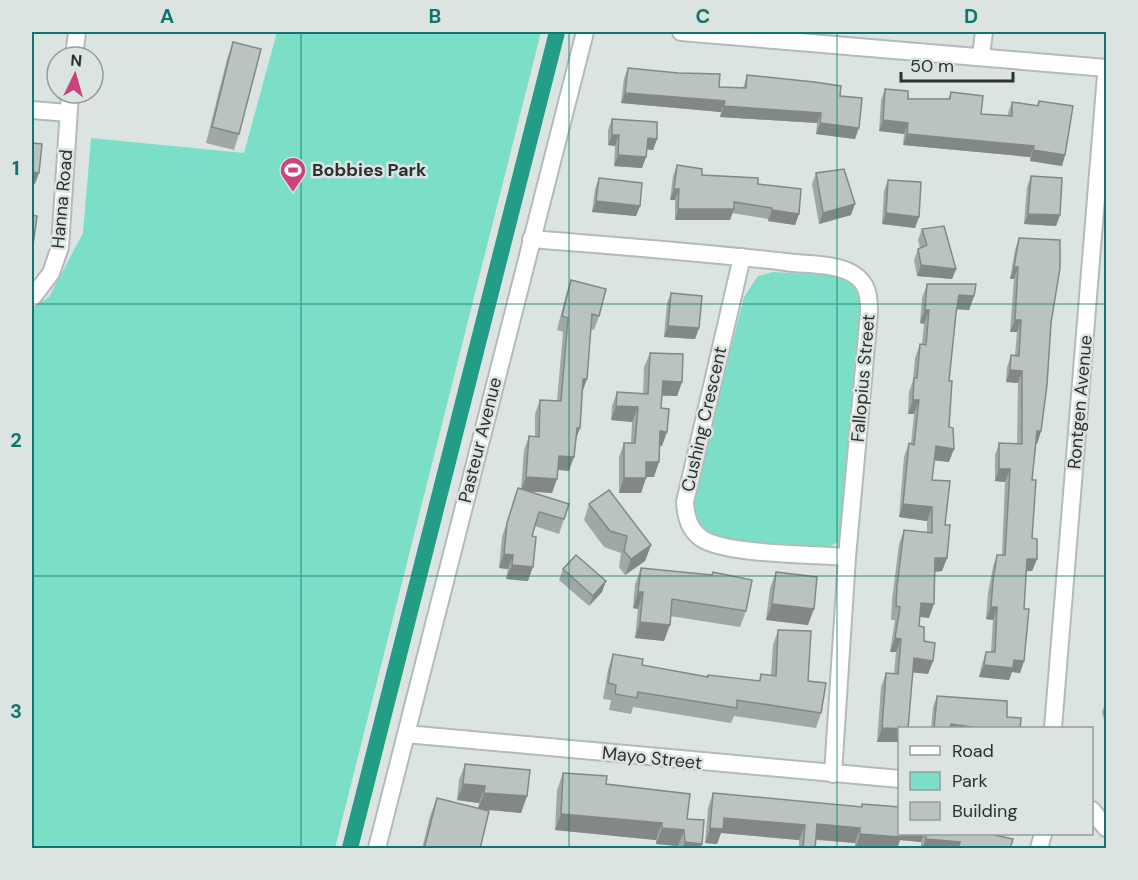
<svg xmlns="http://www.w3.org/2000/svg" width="1138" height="880" viewBox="0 0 1138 880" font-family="'DM Sans',sans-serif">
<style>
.green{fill:#7bdfc8}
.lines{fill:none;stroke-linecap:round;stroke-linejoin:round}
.canal{stroke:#239d86;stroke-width:16}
.minor-casing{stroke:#b3bbb9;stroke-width:20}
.minor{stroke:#fff;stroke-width:16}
.wall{fill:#a0a8a5}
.shaded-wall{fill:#828886}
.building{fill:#bac3c0;stroke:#828886;stroke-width:1.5}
.grid{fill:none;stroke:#0f766e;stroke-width:1.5;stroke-opacity:0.55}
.labels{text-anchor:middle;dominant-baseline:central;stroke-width:5;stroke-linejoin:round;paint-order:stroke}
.poi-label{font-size:18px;font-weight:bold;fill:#2e3130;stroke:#dbe4e1;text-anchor:start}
.street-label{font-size:18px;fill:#2e3130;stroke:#dbe4e1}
.neatline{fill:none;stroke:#0f766e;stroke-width:2}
.grid-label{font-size:20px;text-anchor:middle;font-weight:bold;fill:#0f766e}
</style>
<rect width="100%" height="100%" fill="#dbe4e1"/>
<g class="green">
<path d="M277,32H541L335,848H32V307L49,297L83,233L91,138L244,153Z"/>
<path d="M773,272L846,276L858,285L863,296L846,531L840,541L825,549L713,539L696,524L693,498L744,297L758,276Z"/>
</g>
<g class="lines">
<path class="canal" d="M350,848L557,32"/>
<g class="minor-casing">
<g id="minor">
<path d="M681,32L1106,68"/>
<path d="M981,55L984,32"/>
<path d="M74,57L77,32"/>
<path d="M32,110L68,113"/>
<path d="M531,239C616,246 701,252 786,262C805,265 835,263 853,274C868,283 869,296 869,313L847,557L833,774"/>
<path d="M742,257L685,502C686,517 689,529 701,538C725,555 815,554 847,557"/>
<path d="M32,298L51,273L60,247L70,93"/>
<path d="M1053,728L1106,75"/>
<path d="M406,734L900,779"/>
<path d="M1092,810L1106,828"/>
<path d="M377,848L585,32"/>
<path d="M1039,848L1043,834"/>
</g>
</g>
<use href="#minor" class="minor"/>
</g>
<g class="wall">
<path d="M233,42L239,134L234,150L206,143L227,59Z"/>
<path d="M628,68L719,87L743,88L747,75L840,96L855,139L816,134L817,123L720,117L721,112L621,103L624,78Z"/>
<path d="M885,89L908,99H948L951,92L981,114L1008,116V113L1012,102L1037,105L1039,101L1065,155L1062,166L1030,161V157L903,145L904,134L879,131L881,100Z"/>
<path d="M612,119L657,139L653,150L647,149L646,157L642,168L614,166L615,146L608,145V130Z"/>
<path d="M677,165L702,175L758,184L799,214L795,225L768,221V219L732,213L730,220H675V200H670L673,176Z"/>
<path d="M816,173L851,215L819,224L812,184Z"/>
<path d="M1031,176L1060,215L1056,226L1024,224L1027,187Z"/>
<path d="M599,178L640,206L636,216L592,212L595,189Z"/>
<path d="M888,180L919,217L915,228L882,224L884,191Z"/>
<path d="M922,229L956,269L952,279L917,276L914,260L918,249L920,248L918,240Z"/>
<path d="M1019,238L1051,323L1041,431L1037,444L1036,443L1032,480V538L1037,559L1032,571H1026L1024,609V661L1020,673L1012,672L1009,680L979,677L982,664L986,652H991L993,620L986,619L988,593L993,567L997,555H1002L1005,482L995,481V455L999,443L1017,444L1018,383L1006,382L1007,367L1011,355H1015L1017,332H1010L1014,279H1010L1015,250Z"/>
<path d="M571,280L599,316L594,330L591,329L576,441L569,471L558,470L552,493L527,491L564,519L559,534L535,526L532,536L528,581L506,579L508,569L499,568L502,537L518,488L521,489L524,450L529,436H535V414L540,400L557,401L563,332L557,330L566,294Z"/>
<path d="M927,284L974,296L969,310L957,309L949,381V462L934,460L932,480L945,525L947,558L942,571L934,572L929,618L920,617L919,626L924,641L933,661L928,674L913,672L900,729V742H877L881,687L886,673L894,674L896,652H890L895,620H891L892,600L899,544L904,530L927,532V521L899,517L904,457L909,443L911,444L914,414H908L909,392L913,380L915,358L920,344H922L924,324L920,323L922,298Z"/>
<path d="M671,293L699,328L695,339L664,337L667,303Z"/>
<path d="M650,353L682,382L677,396H662L661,408L662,446H659L654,477H646L641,493H619V457L624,443H631L632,422L611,420L612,406L617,392L643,394L644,367Z"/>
<path d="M589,504L651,545L645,561L625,575L619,567L621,553L604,547L584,520Z"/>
<path d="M641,568L746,611L740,627L670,616L664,641L635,638L638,609L633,608L635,584Z"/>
<path d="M563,569L602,592L589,606L559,580Z"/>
<path d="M776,572L808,625L766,620L770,588Z"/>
<path d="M778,630L808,681L821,713L816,728L734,716L731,723L633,707L631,714L609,710L611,700L603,699L608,670L613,654L642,665L708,677V675L759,681L761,674L771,675L773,645Z"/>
<path d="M937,696L1007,717L1020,729H931L933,707Z"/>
<path d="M1107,699V730L1102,712Z"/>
<path d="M465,764L527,796L521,813L482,809L480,849H422L430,816L437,798L478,808L479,803L457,800L459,780Z"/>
<path d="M563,773L606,784L687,819L700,849H679L678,846L656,844V840L555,830L557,790Z"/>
<path d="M713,793L861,807L862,804L900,834H990L1010,849H921V842L900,840L897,849H855V843L816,840L815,849H799V840L721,833L717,844L705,843L708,808Z"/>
</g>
<g class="shaded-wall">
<path d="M625,93L725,101L721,112L621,103Z"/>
<path d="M724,106L821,113L817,123L720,117Z"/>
<path d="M883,120L908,123L904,134L879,131Z"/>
<path d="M820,123L859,128L855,139L816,134Z"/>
<path d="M907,134L1034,146L1030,157L903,145Z"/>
<path d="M612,135H619L615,146L608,145Z"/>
<path d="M648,138L657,139L653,150L644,149Z"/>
<path d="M1033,150L1065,155L1062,166L1030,161Z"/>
<path d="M618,155L646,157L642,168L614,166Z"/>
<path d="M32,172L39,173L35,184L32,183Z"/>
<path d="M674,189H679L675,200H670Z"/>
<path d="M596,201L640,206L636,216L592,212Z"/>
<path d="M855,204L851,215L819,224L823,213Z"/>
<path d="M678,209H734L730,220H675Z"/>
<path d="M772,210L799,214L795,225L768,221Z"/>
<path d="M886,213L919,217L915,228L882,224Z"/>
<path d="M1028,214L1060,215L1056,226L1024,224Z"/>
<path d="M921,265L956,269L952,279L917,276Z"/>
<path d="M1014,267H1018L1014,279H1010Z"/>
<path d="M959,295L974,296L969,310L954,309Z"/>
<path d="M925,310H929L924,324L920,323Z"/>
<path d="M1015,320H1021L1017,332H1010Z"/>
<path d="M668,326L699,328L695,339L664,337Z"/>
<path d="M1010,370L1022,371L1018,383L1006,382Z"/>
<path d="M583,379H587L582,393Z"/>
<path d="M663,381L682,382L677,396L658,395Z"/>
<path d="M913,400H919L914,414H908Z"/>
<path d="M616,406L638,407L632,422L611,420Z"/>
<path d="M577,428H580L575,442Z"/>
<path d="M660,431L667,432L662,446H654Z"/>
<path d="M1037,431H1041L1037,444L1033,443Z"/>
<path d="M936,446L954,449L949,462L931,460Z"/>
<path d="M559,456L574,457L569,471L554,469Z"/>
<path d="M646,462H659L654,477H641Z"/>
<path d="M999,469H1010L1005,482L995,481Z"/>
<path d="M526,477L557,479L552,493L521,491Z"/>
<path d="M624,478H646L641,493H619Z"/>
<path d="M903,504L932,507L927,521L899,517Z"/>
<path d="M651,545L645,561L625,575L631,559Z"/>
<path d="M504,554L513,555L508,569L499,568Z"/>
<path d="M935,558H947L942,571L930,572Z"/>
<path d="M1027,559H1037L1032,571H1023Z"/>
<path d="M512,565L533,567L528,581L506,579Z"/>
<path d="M606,581L602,592L589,606L593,596Z"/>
<path d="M638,592H643L638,609L633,608Z"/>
<path d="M921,603L934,604L929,618L916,616Z"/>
<path d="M772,604L814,609L808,625L766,620Z"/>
<path d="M991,607H997L993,620L986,619Z"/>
<path d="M640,622L670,625L664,641L635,638Z"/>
<path d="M895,638L901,639L896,652H890Z"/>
<path d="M914,658L933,661L928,674L909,672Z"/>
<path d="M1014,660L1024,661L1020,673L1012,672L1009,680L979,677L984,665Z"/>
<path d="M951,724L987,729H949Z"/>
<path d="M882,728L900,729V742H877Z"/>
<path d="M463,784L485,786L479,803L457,800Z"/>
<path d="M484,793L527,796L521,813L478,809Z"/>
<path d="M561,814L662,823L656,840L555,830Z"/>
<path d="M724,818L805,825L799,840L721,833L717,844L705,843L710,828Z"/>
<path d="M817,824L860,828L855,843L812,839Z"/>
<path d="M662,828L684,830L678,846L656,844Z"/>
<path d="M860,834H924L921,842L900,840L897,849H855Z"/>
<path d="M926,839L960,842L958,849H922Z"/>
<path d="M685,842L702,844L700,849H683Z"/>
</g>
<g class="building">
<path d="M233,42L261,49L239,134L212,127Z"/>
<path d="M628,68L678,73L720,74L719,87L746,88L747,75L814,82L841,86L840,96L862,98L859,128L820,123L821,113L724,106L725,101L625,93Z"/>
<path d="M885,89L908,91V99H950L951,92L983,96L981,114L1012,116V102L1038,106L1039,101L1073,106L1065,155L1033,150L1034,146L907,134L908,123L883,120Z"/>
<path d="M612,119L657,122V139L648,138L646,157L618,155L619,135H612Z"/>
<path d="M32,143L42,144L39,173L32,172Z"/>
<path d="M677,165L702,169V175L758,178V184L801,189L799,214L772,210V208L734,202V209H678L679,189H674Z"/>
<path d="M844,169L855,204L823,213L816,173Z"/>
<path d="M1031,176L1062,178L1060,215L1028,214Z"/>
<path d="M599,178L642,183L640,206L596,201Z"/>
<path d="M888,180L921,182L919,217L886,213Z"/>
<path d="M32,215L37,216L33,245H32Z"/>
<path d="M944,226L956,269L921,265L918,249L927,245L922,229Z"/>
<path d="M1019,238L1060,240V268L1051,323L1047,385L1041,431H1037L1032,480H1036L1032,538L1037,539V559H1027L1024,609H1029L1024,661L1014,660L1013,668L984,665L986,652H995L997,607H991L993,581L997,555H1005L1010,469H999V443L1022,444V371L1010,370L1011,355L1019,356L1021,320H1015L1018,267H1014Z"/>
<path d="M571,280L606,289L599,316L592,314L587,379H583L580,428H577L574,457L559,456L557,479L526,477L529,436L539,437L540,400L561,401L568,318L562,316Z"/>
<path d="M927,284H976L974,296L959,295L956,313L949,381H952L949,427L953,428L954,449L936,446L932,480L950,481L945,525H950L947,558H935L934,604L921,603L919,626L924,627V641L935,643L933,661L914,658L908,729L882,728L886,673L898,674L901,639L895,638L900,607L896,606L897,586L904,530L932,533V507L903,504L909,443L914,445L919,400H913L914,378H917L920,344L926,345L929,310H925Z"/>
<path d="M671,293L702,296L699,328L668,326Z"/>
<path d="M650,353L683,354L682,382L663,381L661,408L669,409L667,432L660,431L659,462H646V478H624V443H635L638,407L616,406L617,392L648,394Z"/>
<path d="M518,488L569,504L564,519L539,512L532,536L536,537L533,567L512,565L513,555L504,554L507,523Z"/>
<path d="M609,490L651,545L631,559L624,551L627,536L610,531L589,504Z"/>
<path d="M576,555L606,581L593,596L563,569Z"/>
<path d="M641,568L712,575L713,572L752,580L746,611L672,599L670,625L640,622L643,592H638Z"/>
<path d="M776,572L817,577L814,609L772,604Z"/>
<path d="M778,630L811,631L808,681L826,683L821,713L737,700V708L638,692L637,698L615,694L616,685L608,683L613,654L643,659L642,665L708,677V675L760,681L761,674L776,676Z"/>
<path d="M937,696L1007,701V717L1021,718L1020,729H987L951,724L950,729H934Z"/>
<path d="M465,764L530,770L527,796L484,793L485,786L463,784Z"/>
<path d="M563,773L607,776L606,784L690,794L687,819L704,820L702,844L685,842L684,830L662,828V823L561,814Z"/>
<path d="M713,793L862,807V804L900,807V834H901V837L860,834V828L817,824L815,849H810L803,848L805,825L724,818L723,829L710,828Z"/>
<path d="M437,798L489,811L480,849H424Z"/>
<path d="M926,834H990L1013,839L1010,849H958L960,842L926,839Z"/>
</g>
<path class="grid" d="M301,32V848M569,32V848M837,32V848M32,304H1106M32,576H1106"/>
<defs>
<g id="stadium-pin" transform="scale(1.35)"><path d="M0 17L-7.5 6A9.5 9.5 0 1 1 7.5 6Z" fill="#ca427e" stroke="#dbe4e1"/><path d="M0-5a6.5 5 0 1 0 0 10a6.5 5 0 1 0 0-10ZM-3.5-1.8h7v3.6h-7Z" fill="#fff"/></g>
</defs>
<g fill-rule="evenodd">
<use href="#stadium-pin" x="293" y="170"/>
</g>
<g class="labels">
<g class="poi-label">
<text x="312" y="170">Bobbies Park</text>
</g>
<g class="street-label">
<text transform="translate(62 199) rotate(-85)">Hanna Road</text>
<text transform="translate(863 378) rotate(-85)">Fallopius Street</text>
<text transform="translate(1080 402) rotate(-85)">Rontgen Avenue</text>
<text transform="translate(704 419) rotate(-77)">Cushing Crescent</text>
<text transform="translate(480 440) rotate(-76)">Pasteur Avenue</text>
<text transform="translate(652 758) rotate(6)">Mayo Street</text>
</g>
</g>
<rect width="1138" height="880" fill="none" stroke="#dbe4e1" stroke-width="66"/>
<rect x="898" y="727" width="195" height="108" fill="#dbe4e1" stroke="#969c9a" stroke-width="1.5"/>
<rect x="910" y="746" width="30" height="9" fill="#ffffff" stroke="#969c9a" stroke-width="1.5"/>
<text x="952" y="757" font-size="18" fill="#2e3130">Road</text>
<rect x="910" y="772" width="30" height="18" fill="#7bdfc8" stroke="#969c9a" stroke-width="1.5"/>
<text x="952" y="787" font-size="18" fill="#2e3130">Park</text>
<rect x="910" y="802" width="30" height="18" fill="#bac3c0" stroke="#969c9a" stroke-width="1.5"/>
<text x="952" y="817" font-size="18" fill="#2e3130">Building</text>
<g transform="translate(75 75) rotate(5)"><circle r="28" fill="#dbe4e1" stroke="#969c9a" stroke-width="1.5"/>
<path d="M0-4.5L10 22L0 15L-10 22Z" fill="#ca427e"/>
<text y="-9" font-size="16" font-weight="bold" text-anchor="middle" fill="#2e3130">N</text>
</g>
<path d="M901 72v9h112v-9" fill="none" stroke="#2e3130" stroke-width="3"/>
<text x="910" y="72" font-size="18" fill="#2e3130" stroke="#dbe4e1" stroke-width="4.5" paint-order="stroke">50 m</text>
<rect x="33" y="33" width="1072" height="814" class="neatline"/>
<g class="grid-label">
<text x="167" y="23">A</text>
<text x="435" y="23">B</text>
<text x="703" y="23">C</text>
<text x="971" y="23">D</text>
<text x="16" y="175">1</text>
<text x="16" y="447">2</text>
<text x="16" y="718">3</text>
</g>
</svg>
